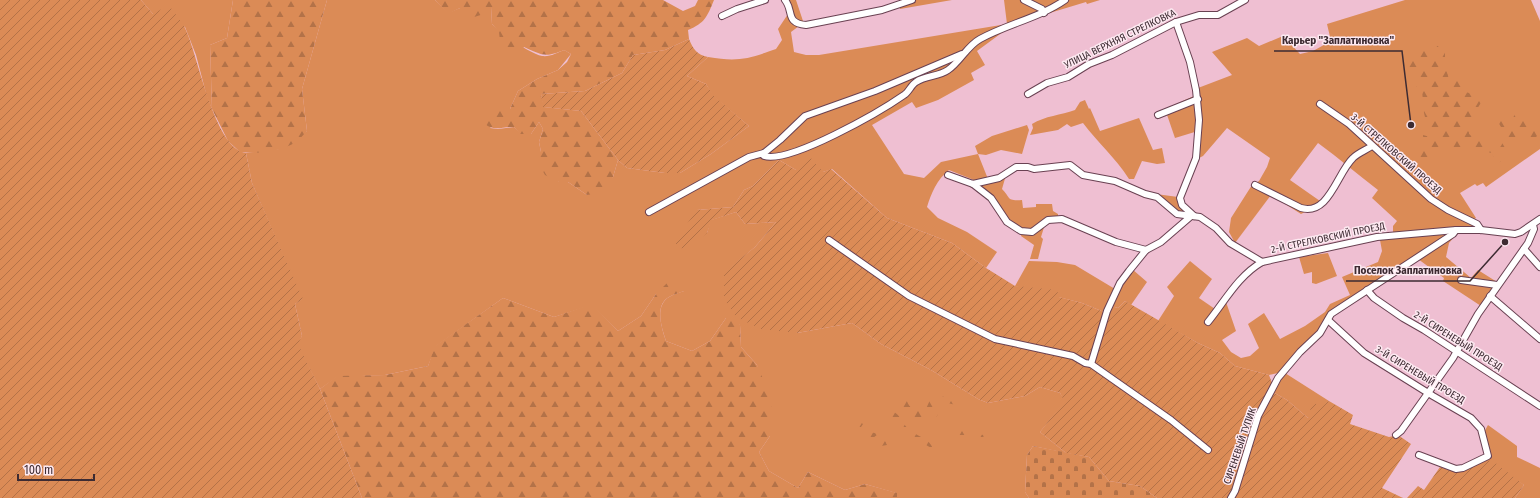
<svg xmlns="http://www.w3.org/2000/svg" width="1540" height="498" viewBox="0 0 1540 498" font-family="'Fira Sans Condensed',sans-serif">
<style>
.green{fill:#db8b56}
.forest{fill:url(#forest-firs)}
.cemetery{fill:url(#cemetery-stones)}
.garden{fill:url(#garden-furrows)}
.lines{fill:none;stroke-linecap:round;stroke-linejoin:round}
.minor-casing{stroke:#694152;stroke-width:8}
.minor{stroke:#fff;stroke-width:6}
.labels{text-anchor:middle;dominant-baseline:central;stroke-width:3;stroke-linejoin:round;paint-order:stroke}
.street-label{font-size:10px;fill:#3d2b32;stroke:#fde9f1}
.leader{fill:none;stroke:#3d2b32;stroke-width:1.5}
.callout-dot{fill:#3d2b32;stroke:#fde9f1;stroke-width:1.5}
.callout-label{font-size:11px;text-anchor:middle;font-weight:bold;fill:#3d2b32;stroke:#fde9f1;stroke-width:3;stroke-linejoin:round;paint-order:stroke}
</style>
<defs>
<pattern id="forest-firs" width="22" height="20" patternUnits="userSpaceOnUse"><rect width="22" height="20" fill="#db8b56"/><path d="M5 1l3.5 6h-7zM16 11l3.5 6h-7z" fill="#b37248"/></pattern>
<pattern id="cemetery-stones" width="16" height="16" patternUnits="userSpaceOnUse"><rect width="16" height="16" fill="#db8b56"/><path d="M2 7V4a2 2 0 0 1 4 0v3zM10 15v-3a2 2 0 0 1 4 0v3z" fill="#b37248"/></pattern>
<pattern id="garden-furrows" width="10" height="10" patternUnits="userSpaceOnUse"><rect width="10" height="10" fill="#db8b56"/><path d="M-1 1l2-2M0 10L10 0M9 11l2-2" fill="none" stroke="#b37248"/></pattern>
</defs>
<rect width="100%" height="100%" fill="#efbfd2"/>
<g class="green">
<path d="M141,0H233L227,38L210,45L212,109L207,97L196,55L185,27L153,14Z"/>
<path d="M327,0H435L448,13L460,8L491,6L492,24C500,33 531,54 542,56C550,57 557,53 564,50L571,54L558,70L537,79L518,91L510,109L490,128L498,129L514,127L521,134H531L539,122L543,129L539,142L541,152L559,182H568L587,195L613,177L618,160L627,168L665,173H680L711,154L749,126L713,96L706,84L687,76L708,57C738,62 748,59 776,49L782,40L778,29L788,14L799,26L791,32L794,52L806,55H819L1007,24L1004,0H1100L1087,4L1086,2L1043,15L1007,29L977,51L985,65L971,73L974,80L938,100L916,108L912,102L872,125L904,174L924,178L941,162L978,154L975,146L992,136L1027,125L1029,130L1022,154L1001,150L986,155L978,154L988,179L974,180L949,170C937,179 931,194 927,207L938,218L967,232L997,252L986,268L952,243L887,218L832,169L823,172L796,170L779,160L753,186L744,190L733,207L697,210L707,233L711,220L736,212L745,224L776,222L755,247L724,273L797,333L852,323L881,344L931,370L978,399L988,403L1025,396L1040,387L1060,393L1065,401L1040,432L1066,453L1033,446L1027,455L1025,492L1029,498H897L896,493L865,484L845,490L808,472L798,488L769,471L759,452L770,436L757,365L741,347L740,325L726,318L710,341L692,351L666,341C662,329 654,306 669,297C674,294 679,293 684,291L656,294L641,316L618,331L592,305L554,317L503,298L436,346L428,366L385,375L337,377L320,389L297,344L302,336L295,304L302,299L252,183L246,153L279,149L307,131L302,89Z"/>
<path d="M787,0H796L804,24L796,20Z"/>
<path d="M907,0H952L900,9L899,4Z"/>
<path d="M1405,0H1531L1540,21V149L1486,187L1483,183L1477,186L1475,184L1460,193L1476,218L1473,220L1475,227L1393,233V226L1397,221L1372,198L1378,190C1357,174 1339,158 1318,143L1290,180L1320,201L1309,210L1301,214L1271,195L1235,243L1229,232L1231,218L1252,185L1259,181L1267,167L1270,158L1227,128L1203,156L1199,158L1201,120L1198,88L1232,75L1212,52L1247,38L1259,46L1283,36L1300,54L1313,51L1331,41L1327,24Z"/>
<path d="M1194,96L1198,131L1175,138L1165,109Z"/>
<path d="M1085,100L1089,109L1090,108L1100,131L1139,118L1153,150L1162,148L1165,163L1157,164L1142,161L1134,179H1129C1115,157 1098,143 1083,123L1071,127L1067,124L1058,130L1030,135L1033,128L1032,124C1045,116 1061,115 1075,110L1080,102Z"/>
<path d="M1006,175L1002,189C1011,198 1006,201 1022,200L1023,208L1036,207V204H1052L1053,211L1058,214V217L1045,224L1041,237L1043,239L1038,259H1030L1034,245L1021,236L1022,230L1013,225L980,190L978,184Z"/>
<path d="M1156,194L1178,197L1189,213L1180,214Z"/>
<path d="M1438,233H1450L1331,310L1319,331L1278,373L1269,375L1235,366L1220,353L1198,343L1158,321L1174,296L1167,287L1190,261L1212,279L1199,298L1215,309L1226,302L1236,331L1222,340L1231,352L1241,358L1250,356L1259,348L1248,324L1264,313L1280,339L1305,326L1325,312L1330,304L1350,295L1342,277L1378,262L1382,251L1380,240Z"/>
<path d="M1455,236L1449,243L1446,257L1471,278L1478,270L1497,282L1481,306L1443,281L1444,278L1418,259Z"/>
<path d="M1328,253L1337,276L1316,284L1312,283V272L1304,274L1299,257Z"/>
<path d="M1029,261L1057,262L1075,265L1115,289L1104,312L1082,303L1015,286Z"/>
<path d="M1132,269L1147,282L1131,305L1125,301L1118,308L1111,306Z"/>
<path d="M1285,373L1329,401L1308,418L1287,400L1273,392Z"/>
<path d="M1488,425L1517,446V457L1540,468V498H1515L1524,485L1484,460L1485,454L1482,436Z"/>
</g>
<g class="forest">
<path d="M233,0H327L302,89L307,131C304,134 300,139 296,142C281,152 258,154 240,152L228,141L212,109L210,45L227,38Z"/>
<path d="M435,0H663L683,11L695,6L698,0H714C707,17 705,23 688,30L689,39L665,50L633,55L622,73L585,91L541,94L544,107L581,111L618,160L613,177L605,192L587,195L568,182H559L545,175L537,161L541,152L539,142L543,129L539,122L531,134H520L514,127C503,126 494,132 485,124C490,110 497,110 510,109L518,91L537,79L558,70L567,62L571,54L564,50C545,58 542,55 524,47L517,55L511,53L500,41L499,32L492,24L491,7L487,13L471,18L460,8L448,14Z"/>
<path d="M1445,40H1453L1445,49V63L1449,80L1457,72L1463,91L1484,98L1470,120L1469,134L1490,146L1499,149L1504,141L1508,139L1494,115L1497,114L1508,128L1517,110L1528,108V118L1534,122L1540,118V134L1533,139L1522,137C1512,143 1505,145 1504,158L1497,165L1492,153L1469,148L1437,150L1427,165L1422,164L1415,158V155L1418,156L1417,151L1421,152L1424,150L1423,135L1430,137L1424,113L1422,90L1416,89L1417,80L1410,75L1407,68L1409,62L1407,52L1424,46L1434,49Z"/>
<path d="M679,281L684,291C680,293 674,294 669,297C654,305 662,329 666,341L692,351L710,341L726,318L736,317L740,325L741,347L757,365L772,400L770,436L759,452L769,471L798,488L808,472L845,490L865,484L897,493V498H362L320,389L337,376L385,375L428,366L435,346L503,298L554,317L592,304L618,331L641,316L656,294L668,282Z"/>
<path d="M944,393L947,394L949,398L960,397L963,401C957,407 954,404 947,403C943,403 937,405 933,406L932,413L938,414L936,418L932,419L927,417C913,421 900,413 889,405L893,397L907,401C909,409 917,410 925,411L930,400L942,399Z"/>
<path d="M891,410C904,417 901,424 911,431C919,437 930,439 933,449C915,438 894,433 887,411Z"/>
<path d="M857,420L863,424L861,427L866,431L883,435L887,445L881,446L878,443L881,438L877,435L870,440L864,437L861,432L854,431L852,427L856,425Z"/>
<path d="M951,427H961L983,435L984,438L980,441L969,435H957Z"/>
</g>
<path class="cemetery" d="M1033,446L1089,457L1109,481L1140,486L1157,498H1029L1025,492L1027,455Z"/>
<g class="garden">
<path d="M0,0H141L153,14L169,5C174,13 181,20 185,28C198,54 214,149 246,153L252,183L303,299L295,304L302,336L298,344L320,389L362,498H0Z"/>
<path d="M689,39C693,49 697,55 708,57L687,76L706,84L714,96L749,126L711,154L680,173H665L627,168L618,160L581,111L543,107L541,94L585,91L622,73L633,55L665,50Z"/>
<path d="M810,157L823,172L831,169L887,218L952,243L986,268L1015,286L1057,290L1059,297L1082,303L1104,312L1111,306L1118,308L1125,301L1198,343L1220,353L1235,366L1269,375L1272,383L1233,491L1228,498H1157L1140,486L1109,481L1089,457L1066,453L1040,432L1064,401L1060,393L1040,387L1025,396L988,403L978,399L931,370L881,344L852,323L797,333L761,329L736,317L724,299V272L755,247L776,222L745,224L736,212L712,220L707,233L685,251L674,242L697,210L733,207L744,190L753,186L779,160L796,170Z"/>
<path d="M1273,392L1287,400L1308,418L1312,403L1322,405L1329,401L1353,415L1350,424L1389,437L1398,435L1411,444L1382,488L1403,498H1234L1247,463L1261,417Z"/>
<path d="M1484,460L1493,461L1524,485L1515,498H1407L1418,486L1424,490L1440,467C1459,475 1467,468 1484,460Z"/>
</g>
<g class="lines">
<g class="minor-casing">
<g id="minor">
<path d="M785,0C794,11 785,23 806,25L882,10L912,0"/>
<path d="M1024,0L1042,9L1044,13"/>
<path d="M722,16L737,9L765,0"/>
<path d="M1176,22L1190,62L1196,90L1199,120L1196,158L1180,198L1182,205L1194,216"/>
<path d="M1028,94L1047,83L1068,77L1089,64L1112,55L1176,22L1199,15H1218L1245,0"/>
<path d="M1320,104L1349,124L1431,199L1448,210L1477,224L1481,230"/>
<path d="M1158,115L1198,99"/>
<path d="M764,153L780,140L805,116L875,91L962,54"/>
<path d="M948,175L973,184L999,178L1016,167H1028L1034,169L1070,165L1083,175L1115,181L1145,194L1157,197L1177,214L1200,217L1216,228L1230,243L1262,262"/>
<path d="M973,184L991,198L1007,222L1021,231L1032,232L1048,220L1062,219L1116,242L1146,250"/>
<path d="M1255,185L1301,208C1329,216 1337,173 1353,158C1358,153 1366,150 1372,146"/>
<path d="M649,212L749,157L764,153V156C790,164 881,111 904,95C909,92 911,85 916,82C926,75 938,77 948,70C960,62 967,46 980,39C1007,24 1039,18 1065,0"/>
<path d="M829,240L909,296L995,339L1073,356L1085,363L1091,364L1171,420L1208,450"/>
<path d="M1524,249L1540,267"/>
<path d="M1461,280L1497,285"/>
<path d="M1367,290L1374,298L1403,318L1424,330L1540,406"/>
<path d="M1490,296L1540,339"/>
<path d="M1328,320L1364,353L1433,396L1471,418L1481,429L1488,456L1463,468L1456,469L1419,455"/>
<path d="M1208,322C1225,301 1238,276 1262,262L1377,237L1456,230"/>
<path d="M1091,364L1107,311L1120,283L1129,271L1146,250L1161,242L1190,217"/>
<path d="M1396,435L1401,431L1453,358L1478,314L1528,243L1534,229L1533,225"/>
<path d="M1231,498L1235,491L1258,416L1278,378L1300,352L1320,333L1331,314L1453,234L1456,230H1481L1515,234L1521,232L1540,219"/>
</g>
</g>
<use href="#minor" class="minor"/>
</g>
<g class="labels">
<g class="street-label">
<text transform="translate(1120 39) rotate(-26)">УЛИЦА ВЕРХНЯЯ СТРЕЛКОВКА</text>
<text transform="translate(1396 154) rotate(41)">3-Й СТРЕЛКОВСКИЙ ПРОЕЗД</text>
<text transform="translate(1328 238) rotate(-12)">2-Й СТРЕЛКОВСКИЙ ПРОЕЗД</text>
<text transform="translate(1458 341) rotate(32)">2-Й СИРЕНЕВЫЙ ПРОЕЗД</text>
<text transform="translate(1420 375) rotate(31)">3-Й СИРЕНЕВЫЙ ПРОЕЗД</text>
<text transform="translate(1240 446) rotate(-71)">СИРЕНЕВЫЙ ТУПИК</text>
</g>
</g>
<path class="leader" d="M1411 125L1402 51H1274M1505 242L1470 281H1346"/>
<g class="callout-dot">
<circle cx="1411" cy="125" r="4"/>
<circle cx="1505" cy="242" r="4"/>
</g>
<g class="callout-label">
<text x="1338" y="44">Карьер "Заплатиновка"</text>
<text x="1408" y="274">Поселок Заплатиновка</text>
</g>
<path d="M18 474v6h76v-6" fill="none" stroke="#3d2b32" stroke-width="2"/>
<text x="24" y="474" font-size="12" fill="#3d2b32" stroke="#fde9f1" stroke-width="3" paint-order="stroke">100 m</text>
</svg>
